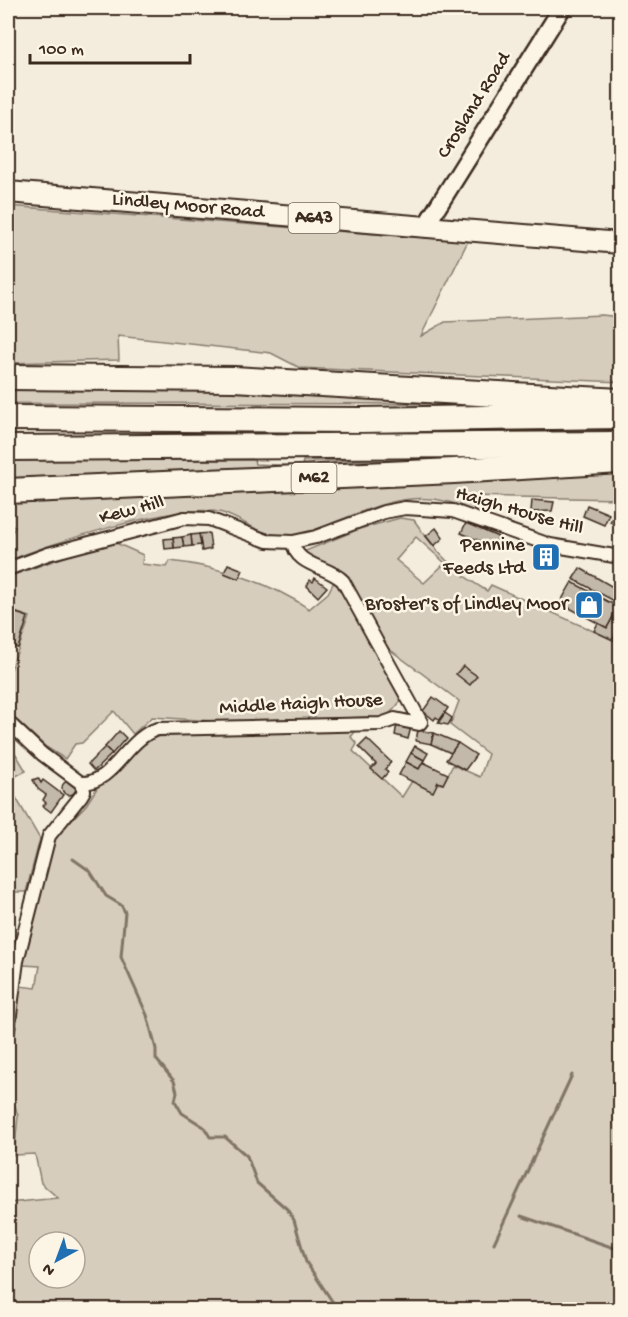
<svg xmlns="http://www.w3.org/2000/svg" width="628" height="1317" viewBox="0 0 628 1317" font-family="'Gochi Hand',sans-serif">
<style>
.green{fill:#d6cdbd;stroke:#887c6e;stroke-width:1.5;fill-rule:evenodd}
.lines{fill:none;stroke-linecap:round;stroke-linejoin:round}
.stream{stroke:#817466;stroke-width:3}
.building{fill:#c3b9aa;stroke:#3b2a1e;stroke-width:1.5}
.minor-casing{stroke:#3b2a1e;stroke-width:16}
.tertiary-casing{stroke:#3b2a1e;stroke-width:21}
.primary-casing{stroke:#3b2a1e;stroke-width:24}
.motorway-casing{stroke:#3b2a1e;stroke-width:28}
.minor{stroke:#fcf5e5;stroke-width:12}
.tertiary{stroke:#fcf5e5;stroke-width:16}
.primary{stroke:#fcf5e5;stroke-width:20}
.motorway{stroke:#fcf5e5;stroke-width:24}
.labels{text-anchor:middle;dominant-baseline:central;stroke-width:5;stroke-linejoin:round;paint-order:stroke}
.shield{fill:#fcf5e5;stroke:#75675a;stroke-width:1.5}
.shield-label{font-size:18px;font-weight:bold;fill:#3b2a1e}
.street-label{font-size:20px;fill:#3b2a1e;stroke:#fcf5e5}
.poi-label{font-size:20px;fill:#3b2a1e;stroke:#fcf5e5;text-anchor:end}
</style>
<rect width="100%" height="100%" fill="#f4eddd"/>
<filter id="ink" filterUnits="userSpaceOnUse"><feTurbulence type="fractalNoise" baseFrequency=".0167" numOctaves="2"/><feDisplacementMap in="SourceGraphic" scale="12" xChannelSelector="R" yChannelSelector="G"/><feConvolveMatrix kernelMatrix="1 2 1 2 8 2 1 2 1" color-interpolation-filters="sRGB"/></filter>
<g filter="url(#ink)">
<g class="green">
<path d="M8,206L468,241L421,336L445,322L602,315L620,317V382L300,368L271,353L118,336L119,360L8,363Z"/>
<path d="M8,384L133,385L484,404L8,403Z"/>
<path d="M8,460H254L255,464L302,466L303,461L446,460L8,481Z"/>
<path d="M620,473V499L469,496L475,512C425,486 384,502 335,522C320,528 304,536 287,536C257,536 243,518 219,512C179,502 48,544 8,561V539L15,527L8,523V503L558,477L559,480L561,477Z"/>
<path d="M400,518L414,520C436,552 453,571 487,591L491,585L620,643V689L616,694L620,699V1309L8,1310V1203L58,1198L41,1183L35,1154L14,1155L18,1116L8,1083V1066L15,997L20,986L36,988L40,966L23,965V955L55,837L86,805L97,788L152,737L352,726L357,729L351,737L357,744L353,751L402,797L412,781L443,784L453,765L480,777L488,754L450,725L459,701L381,643L346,574L303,552L359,529ZM416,537L445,563L424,583L396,560ZM39,1242H75V1278H39Z"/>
<path d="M116,543L143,555L142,564L167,567L170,561C216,566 270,582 309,609L328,593L335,580L341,585L403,698C392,712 387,722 367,717L244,723L152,717L133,734L114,711L82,743L75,744L65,759L46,747L8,712V677L30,617L12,611L8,613V577L67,556Z"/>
<path d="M8,741L26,771L8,780Z"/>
<path d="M8,784L40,839L26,892H8Z"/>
</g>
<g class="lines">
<g class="stream">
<path d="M73,859L90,871L106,896L121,905L125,912L121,957L147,1015L156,1049V1059L174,1081L177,1092L175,1101L182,1113L204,1127L210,1137H225L247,1156L257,1183L287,1209L294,1220L306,1262L338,1310"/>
<path d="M521,1216L620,1250"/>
<path d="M494,1243L572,1075"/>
</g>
</g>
<g class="building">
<path d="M532,500L554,502L552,511L531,512Z"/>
<path d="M618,504L620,505L619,526L610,522Z"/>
<path d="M587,505L609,514L604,525L583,516Z"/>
<path d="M466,523L498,537L494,547L461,533Z"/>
<path d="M436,528L443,538L434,546L426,536Z"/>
<path d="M209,533L211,549L202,551L199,534Z"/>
<path d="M199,534L201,545L192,546L191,535Z"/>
<path d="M191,535L192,546L184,547L182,537Z"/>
<path d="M182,537L184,547L174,548L173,538Z"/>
<path d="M173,538L174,548L165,549L164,539Z"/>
<path d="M538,550L558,559L555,565L535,556Z"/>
<path d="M228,564L243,570L239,579L224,573Z"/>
<path d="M580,568L620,591L616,602L573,579Z"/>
<path d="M315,578L327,587L318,597L307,586L310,580L313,582Z"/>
<path d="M572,582L618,607L607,628L560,603Z"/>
<path d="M13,612L28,617L18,648L8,645V627Z"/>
<path d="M613,617L620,620L613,640L594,631L598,623L607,628Z"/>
<path d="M463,666L477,676L470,685L456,674Z"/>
<path d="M433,697L448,708L440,720L436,717L434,720L423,711Z"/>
<path d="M445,713L452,718L448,725L438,723Z"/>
<path d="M397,724L411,727L408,739L395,735Z"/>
<path d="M418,730L434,733L431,744L416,741Z"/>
<path d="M119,731L126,738L112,754L105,747Z"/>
<path d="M434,733L458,743L451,753L431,744Z"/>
<path d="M367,739L391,762L385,769L388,772L382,779L371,769L376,764L359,747Z"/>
<path d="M458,743L476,755L465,770L446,760Z"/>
<path d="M415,746L428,753L424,760L411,753Z"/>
<path d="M105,747L112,754L94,771L88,764Z"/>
<path d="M411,753L424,760L419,769L406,762Z"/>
<path d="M406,762L419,769L423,762L448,774L443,784L438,782L433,792L399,775Z"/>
<path d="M38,778L41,783L43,780L63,795L51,812L43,806L46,803L43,800L46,795L38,789L33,780Z"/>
<circle cx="69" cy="788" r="7"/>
</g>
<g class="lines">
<g class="minor-casing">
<g id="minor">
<path d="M8,569L48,554L184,518L209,519L267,541L293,542L316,537L384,512L405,508L453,511L550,545L620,557"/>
<path d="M8,722L42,754L81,783"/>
<path d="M81,783C114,784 127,737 158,729L381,724L395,719L419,724L421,722L343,581C329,566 295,566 293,542"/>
<path d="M8,1030L17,961L49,836L81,796L84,791L81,783"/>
</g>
</g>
<g class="tertiary-casing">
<path id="tertiary" d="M425,227L562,8"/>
</g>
<g class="primary-casing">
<path id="primary" d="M8,192L620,243"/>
</g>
<g class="motorway-casing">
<g id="motorway">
<path d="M8,377L234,379L620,401"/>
<path d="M8,418L361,420L620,416"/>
<path d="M8,448L620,444"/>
<path d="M8,491L454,471L620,461"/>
</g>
</g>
<use href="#minor" class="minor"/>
<use href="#tertiary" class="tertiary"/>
<use href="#primary" class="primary"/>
<use href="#motorway" class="motorway"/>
</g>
</g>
<defs>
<g id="building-square" transform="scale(1.5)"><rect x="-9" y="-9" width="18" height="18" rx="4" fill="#1f6fb2" stroke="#fcf5e5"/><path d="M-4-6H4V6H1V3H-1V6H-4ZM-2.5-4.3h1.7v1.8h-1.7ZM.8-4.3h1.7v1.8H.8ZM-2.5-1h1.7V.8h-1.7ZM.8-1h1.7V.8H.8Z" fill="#fff"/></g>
<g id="shop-square" transform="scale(1.5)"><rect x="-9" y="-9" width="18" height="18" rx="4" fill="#1f6fb2" stroke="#fcf5e5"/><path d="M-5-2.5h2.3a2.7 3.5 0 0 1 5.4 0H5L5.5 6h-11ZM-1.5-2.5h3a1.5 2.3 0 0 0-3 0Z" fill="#fff"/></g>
</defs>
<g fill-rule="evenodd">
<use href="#building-square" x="546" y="557"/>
<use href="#shop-square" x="589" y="605"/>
</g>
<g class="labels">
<g class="shield">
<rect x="288.5" y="203" width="51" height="30" rx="4.5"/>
<rect x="291.5" y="463" width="45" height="30" rx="4.5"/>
</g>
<g class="shield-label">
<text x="314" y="218">A643</text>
<text x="314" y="478">M62</text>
</g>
<g class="street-label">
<text transform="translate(475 106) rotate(-58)">Crosland Road</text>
<text transform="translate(188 207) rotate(5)">Lindley Moor Road</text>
<text transform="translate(132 511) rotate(-15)">Kew Hill</text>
<text transform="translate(519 512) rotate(16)">Haigh House Hill</text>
<text transform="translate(301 705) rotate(-3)">Middle Haigh House</text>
</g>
<g class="poi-label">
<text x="525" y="546">Pennine<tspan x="525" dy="23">Feeds Ltd</tspan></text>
<text x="568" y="605">Broster's of Lindley Moor</text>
</g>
</g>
<rect width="628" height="1317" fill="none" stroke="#fcf5e5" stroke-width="30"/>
<rect x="15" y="15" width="598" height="1287" fill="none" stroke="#3b2a1e" stroke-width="2" filter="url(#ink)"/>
<g transform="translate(57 1260) rotate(221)"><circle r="28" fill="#fcf5e5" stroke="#afa495" stroke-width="1.5"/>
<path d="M0-4.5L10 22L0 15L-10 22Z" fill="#1f6fb2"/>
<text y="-9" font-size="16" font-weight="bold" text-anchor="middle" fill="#3b2a1e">N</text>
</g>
<path d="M30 54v9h160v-9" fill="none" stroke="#3b2a1e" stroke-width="3"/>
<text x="39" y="54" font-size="18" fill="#3b2a1e" stroke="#fcf5e5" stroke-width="4.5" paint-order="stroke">100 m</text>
</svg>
